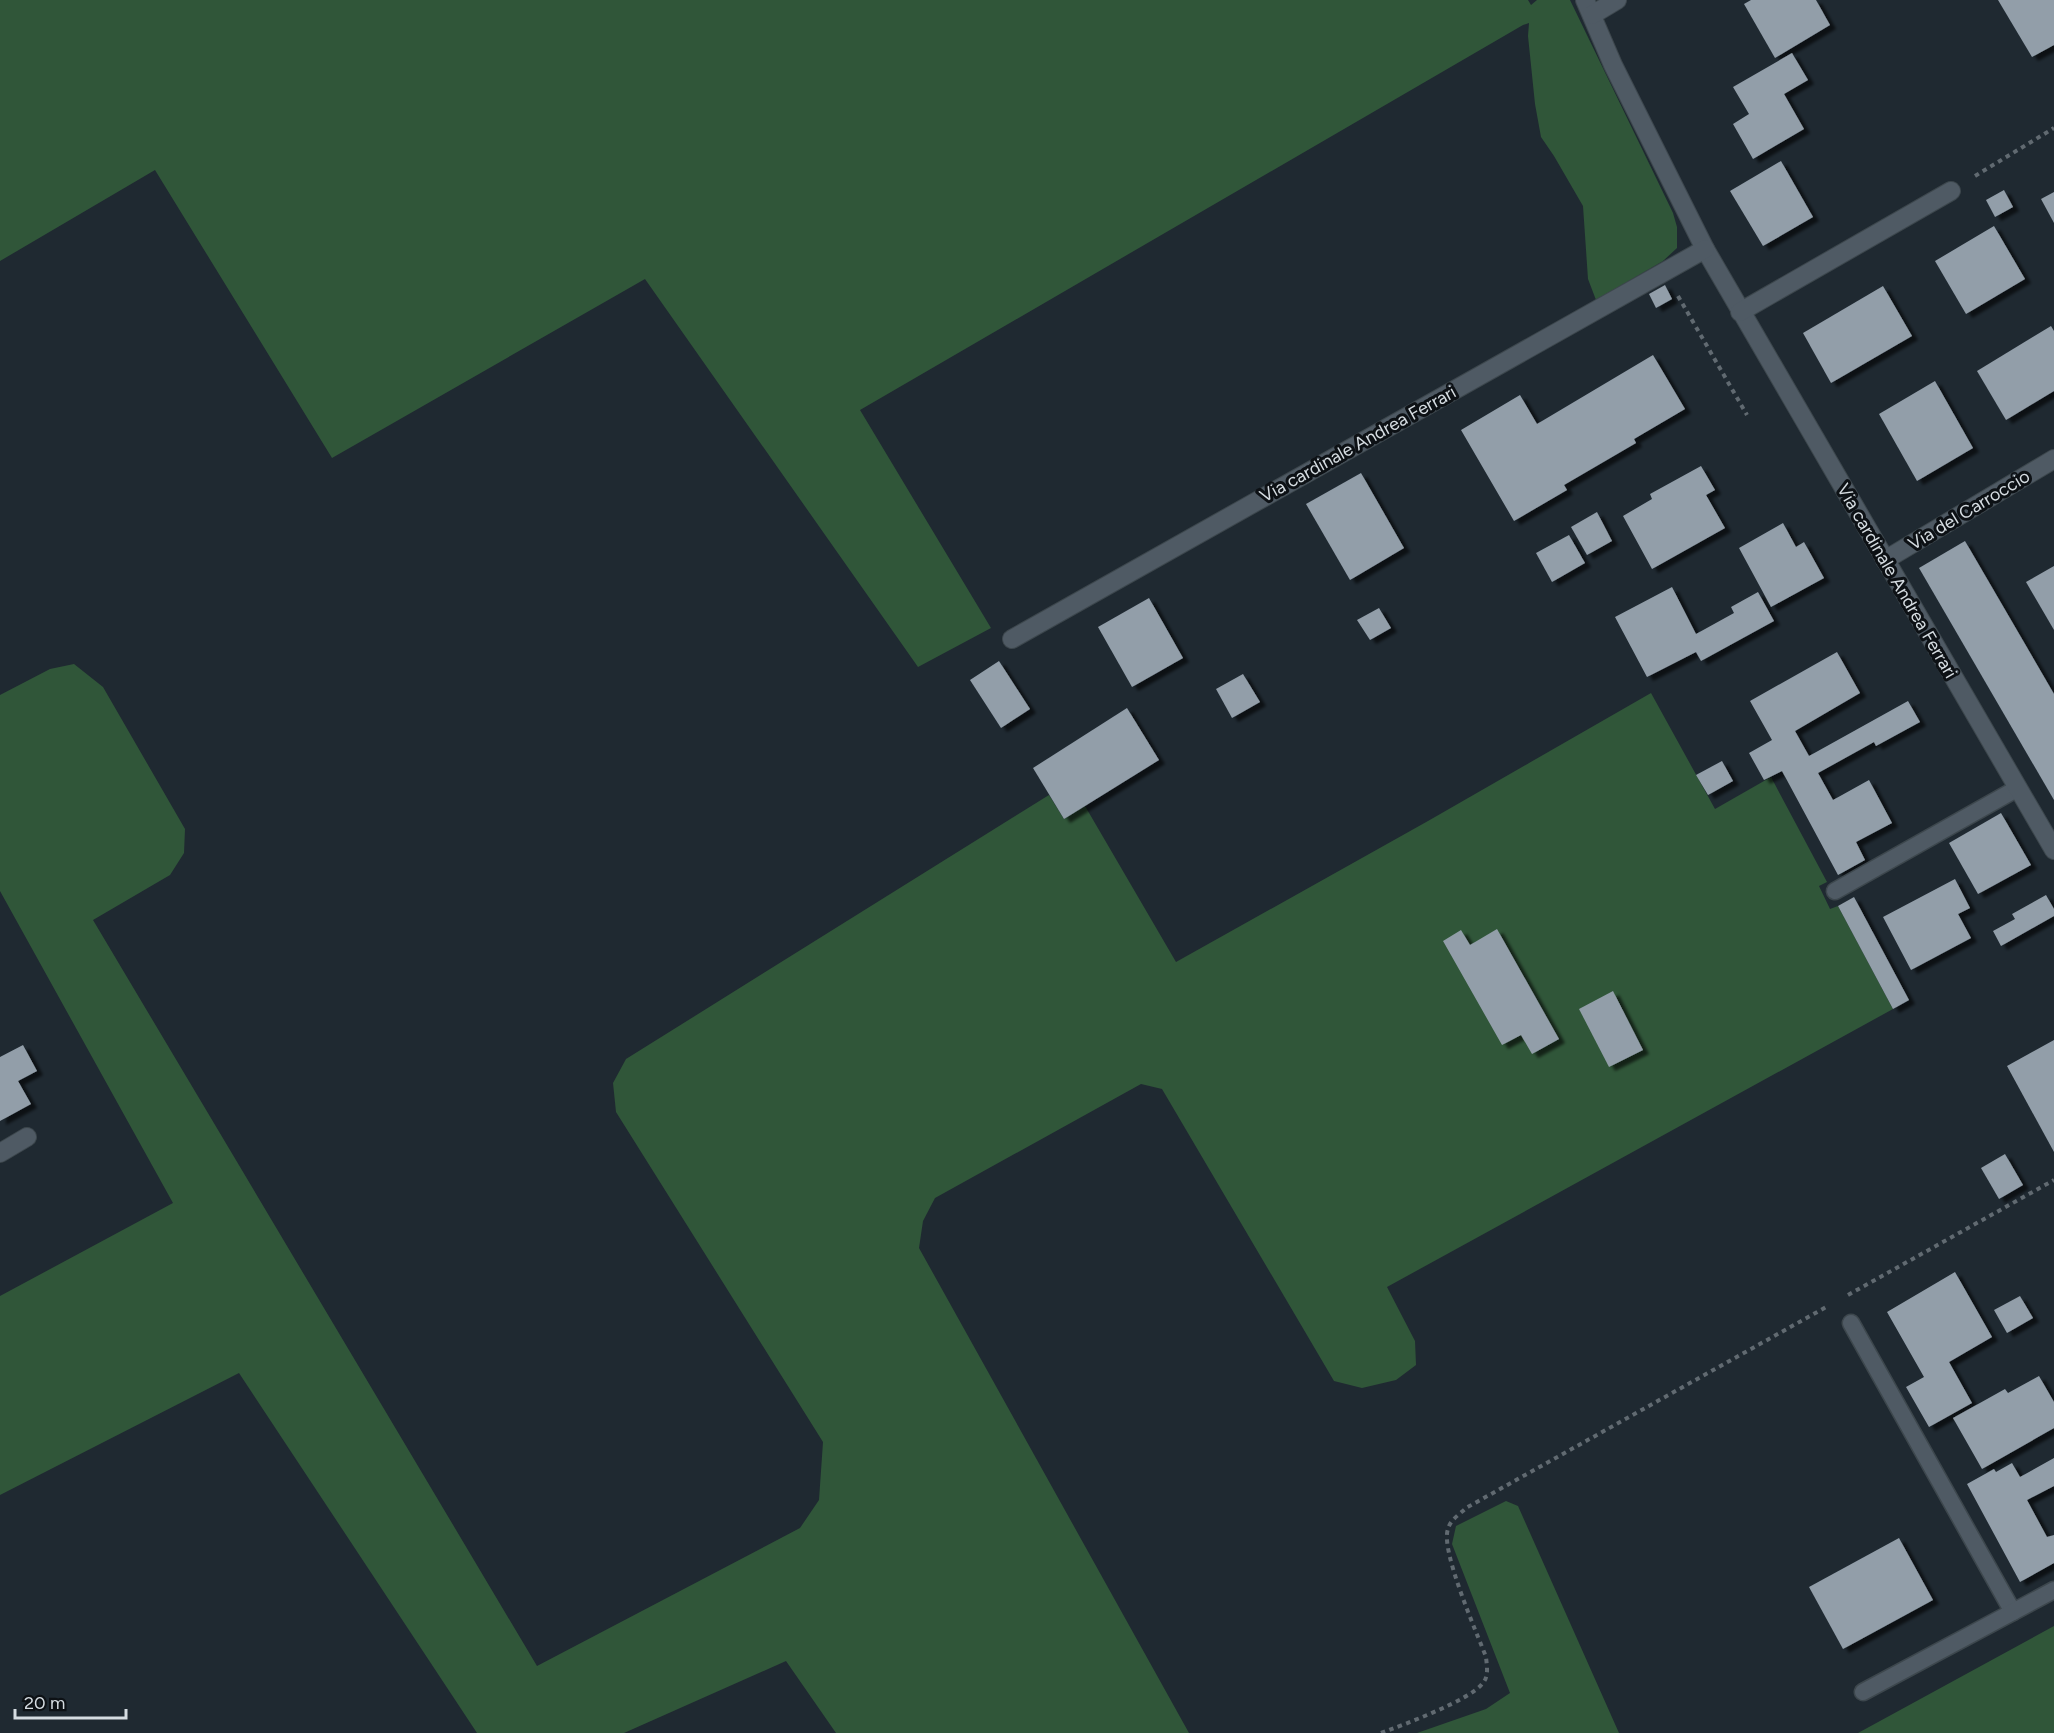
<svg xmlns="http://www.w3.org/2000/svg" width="2054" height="1733" viewBox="0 0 2054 1733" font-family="Figtree,sans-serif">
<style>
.green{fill:#305639}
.building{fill:#929ea9;filter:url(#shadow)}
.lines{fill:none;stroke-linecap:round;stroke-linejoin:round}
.lane-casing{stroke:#3d474d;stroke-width:19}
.street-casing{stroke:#3d474d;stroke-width:20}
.path{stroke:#616a71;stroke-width:4;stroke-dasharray:4.5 4.5;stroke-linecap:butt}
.lane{stroke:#4f5a64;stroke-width:16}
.street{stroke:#4f5a64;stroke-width:18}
.labels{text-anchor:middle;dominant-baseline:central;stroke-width:6;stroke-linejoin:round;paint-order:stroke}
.street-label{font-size:18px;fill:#d5dce1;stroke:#0d1115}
</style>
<defs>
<filter id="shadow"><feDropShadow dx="6" dy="4" stdDeviation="1.5" flood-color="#0009"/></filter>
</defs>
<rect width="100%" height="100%" fill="#1f2931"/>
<g class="green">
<path d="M0,0H1528L1531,5L1537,0H1570L1673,213L1677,227V248L1663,261L1596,300L1588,279L1583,206L1554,156L1541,137L1535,104L1528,36L1529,23L1523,25L860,410L991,628L918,667L645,279L332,458L155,170L0,261Z"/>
<path d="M74,664L103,687L185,829L184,853L170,875L93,920L537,1666L800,1528L819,1500L823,1442L616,1112L613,1083L626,1059L1049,795L1064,819L1085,806L1176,962L1428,821L1651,693L1715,809L1771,777L1827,882L1819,886L1830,909L1838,906L1893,1009L1387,1287L1415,1341L1416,1365L1396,1380L1362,1388L1334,1381L1162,1089L1141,1084L935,1198L923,1221L919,1248L1189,1733H836L786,1661L624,1733H477L239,1373L0,1495V1296L173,1203L0,891V695L50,669Z"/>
<path d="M1506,1501L1518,1506L1619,1733H1417L1486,1709L1510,1693L1452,1544L1456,1526Z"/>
<path d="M2054,1626V1733H1858Z"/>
</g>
<g class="building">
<path d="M1751,0H1816L1830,25L1775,58L1744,4Z"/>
<path d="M1998,0H2054V45L2032,57Z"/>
<path d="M1792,53L1808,80L1784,94L1804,129L1753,159L1733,124L1749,114L1733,87Z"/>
<path d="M1781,161L1813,217L1763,246L1730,191Z"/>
<path d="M2004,190L2013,207L1995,217L1986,200Z"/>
<path d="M2054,192V223L2041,199Z"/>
<path d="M1994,226L2025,279L1966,314L1935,261Z"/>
<path d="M1665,285L1672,299L1656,308L1649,294Z"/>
<path d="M1883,286L1912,336L1831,383L1803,333Z"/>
<path d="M2051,326L2054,331V391L2006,420L1977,371Z"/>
<path d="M1653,355L1685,409L1634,439L1636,443L1564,485L1567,490L1514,521L1461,430L1520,395L1537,424Z"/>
<path d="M1935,381L1973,448L1917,481L1879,414Z"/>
<path d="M1701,466L1715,490L1706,495L1725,528L1652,569L1623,516L1652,499L1650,494Z"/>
<path d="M1361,473L1404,548L1350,580L1306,504Z"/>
<path d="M1597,512L1612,541L1587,555L1571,527Z"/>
<path d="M1783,523L1796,547L1804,542L1824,578L1771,607L1739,548Z"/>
<path d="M1569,535L1585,563L1552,582L1536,553Z"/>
<path d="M1965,541L2054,694V800L1919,568Z"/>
<path d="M2054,566V630L2026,582Z"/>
<path d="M1672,587L1696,634L1734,613L1731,607L1758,592L1774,621L1701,661L1696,652L1647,677L1615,617Z"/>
<path d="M1149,598L1183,658L1132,687L1098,627Z"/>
<path d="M1379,608L1391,628L1370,640L1357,620Z"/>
<path d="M1837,652L1860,693L1795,731L1809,756L1908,701L1920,722L1876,746L1874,742L1818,773L1833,800L1869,780L1892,823L1856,842L1865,860L1838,875L1782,771L1764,780L1749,753L1772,740L1750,701Z"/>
<path d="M999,661L1030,709L1001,728L970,680Z"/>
<path d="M1243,674L1260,702L1232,718L1216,689Z"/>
<path d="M1127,708L1159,760L1064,819L1033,768Z"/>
<path d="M1722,761L1733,781L1708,795L1696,775Z"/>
<path d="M2001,813L2031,865L1978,894L1949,843Z"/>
<path d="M1955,879L1970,908L1958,914L1971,938L1911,970L1883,917Z"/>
<path d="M2046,895L2054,909V916L2001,946L1993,931L2015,919L2012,914Z"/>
<path d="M1854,897L1909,1000L1893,1009L1838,906Z"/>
<path d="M1497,929L1559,1039L1532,1054L1521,1035L1502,1045L1443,941L1461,930L1470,945Z"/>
<path d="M1613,991L1643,1050L1609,1067L1579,1009Z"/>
<path d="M2054,1040V1152L2007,1066Z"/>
<path d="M23,1045L37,1071L18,1081L31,1104L0,1121V1057Z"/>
<path d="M2005,1154L2023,1185L1999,1199L1981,1168Z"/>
<path d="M1955,1272L1992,1337L1949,1362L1972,1403L1929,1427L1906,1387L1924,1377L1887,1312Z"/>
<path d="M2020,1296L2033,1318L2007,1333L1994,1310Z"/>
<path d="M2039,1376L2054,1402V1428L1982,1469L1953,1418L2005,1389L2008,1393Z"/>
<path d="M2054,1458V1486L2027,1500L2047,1537L2054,1535V1563L2020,1582L1967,1484L1994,1469L1996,1472L2012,1463L2020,1477Z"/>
<path d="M1899,1538L1933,1600L1843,1649L1809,1587Z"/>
</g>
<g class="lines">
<g class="lane-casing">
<g id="lane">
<path d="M1835,891L2018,788"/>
<path d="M1851,1323L2013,1612"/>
<path d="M1863,1692L2054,1590"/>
</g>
</g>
<g class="street-casing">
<g id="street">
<path d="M1585,0L1613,65L1705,249L2054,850"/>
<path d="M1592,15L1617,0"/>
<path d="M1740,312L1951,191"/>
<path d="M1885,560L2054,459"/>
<path d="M1012,639L1705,249"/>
<path d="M0,1153L27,1137"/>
</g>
</g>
<g class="path">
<path d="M1975,176L2054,128"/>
<path d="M1678,296L1747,415"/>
<path d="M1848,1295L2054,1180"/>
<path d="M1381,1733C1403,1725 1470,1700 1482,1684C1489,1677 1487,1667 1486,1657C1477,1633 1440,1550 1448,1529C1450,1520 1460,1514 1466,1508L1828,1306"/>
</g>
<use href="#lane" class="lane"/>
<use href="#street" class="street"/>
</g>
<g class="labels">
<g class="street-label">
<text transform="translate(1358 444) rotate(-29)">Via cardinale Andrea Ferrari</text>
<text transform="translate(1969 510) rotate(-31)">Via del Carroccio</text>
<text transform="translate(1897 581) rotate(60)">Via cardinale Andrea Ferrari</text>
</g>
</g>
<path d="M15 1709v9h111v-9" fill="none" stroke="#d5dce1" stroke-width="3"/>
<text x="24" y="1709" font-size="18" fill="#d5dce1" stroke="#0d1115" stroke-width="4.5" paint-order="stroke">20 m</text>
</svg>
